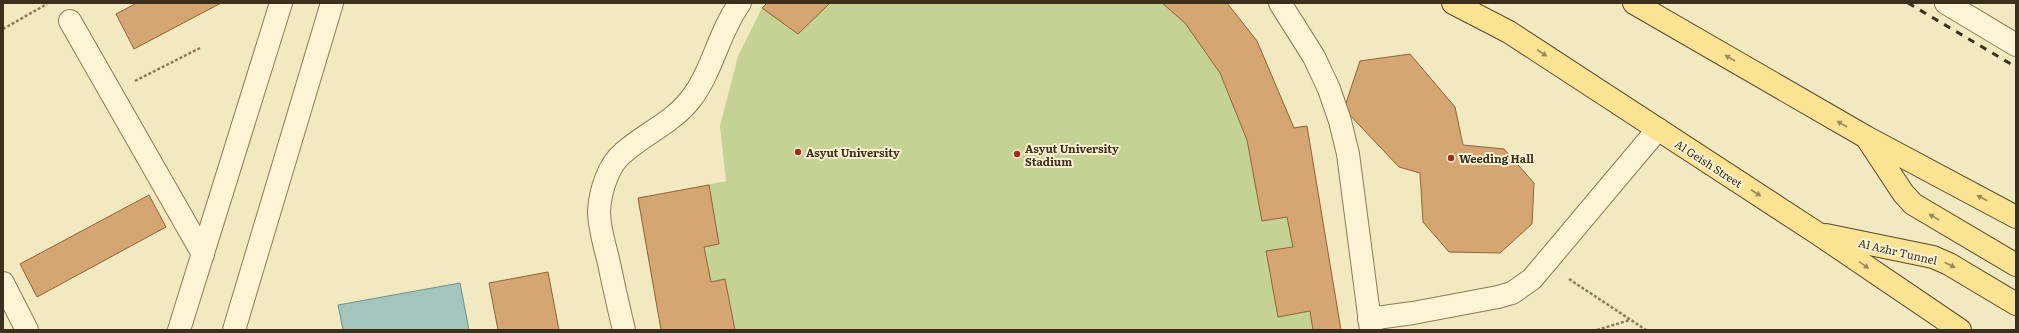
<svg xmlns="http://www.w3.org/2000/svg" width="2019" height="333" viewBox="0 0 2019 333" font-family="Literata,serif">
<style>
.green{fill:#c4d293}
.water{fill:#a4c4be;stroke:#69948d}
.building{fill:#d5a572;stroke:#906439}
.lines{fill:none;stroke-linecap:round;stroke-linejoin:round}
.minor-casing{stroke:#8e7956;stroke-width:24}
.major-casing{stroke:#5b462b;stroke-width:24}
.path{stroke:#8e7956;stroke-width:2.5;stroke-dasharray:3 2;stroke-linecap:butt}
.minor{stroke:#fcf4d5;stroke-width:22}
.major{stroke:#fae494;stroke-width:22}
.rail{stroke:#3c2f1c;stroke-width:3;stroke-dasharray:7 7;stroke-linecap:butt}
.oneway{fill:#9b8a58}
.poi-dot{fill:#a32c20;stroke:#f9f1d1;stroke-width:1.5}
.labels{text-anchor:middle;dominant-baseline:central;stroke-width:4;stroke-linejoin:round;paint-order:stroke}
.poi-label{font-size:11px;font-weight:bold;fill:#3c2f1c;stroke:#f9f1d1;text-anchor:start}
.street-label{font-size:11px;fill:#3c2f1c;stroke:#f9f1d1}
</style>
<rect width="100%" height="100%" fill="#f2e9c1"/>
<path class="green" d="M767,3H1227L1257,41L1294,127L1307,126L1341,330H661L638,198L726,181L720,126L738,56L762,8Z"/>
<path class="water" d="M460,283L469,330H343L338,305Z"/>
<g class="building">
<path d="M137,3H221L134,49L116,14Z"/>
<path d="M767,3H830L798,34L762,8Z"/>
<path d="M1162,3H1227L1257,41L1294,128L1307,126L1341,330H1313L1310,311L1278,317L1266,251L1293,247L1287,217L1262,221L1247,140L1220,73L1185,23Z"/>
<path d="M1410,54L1455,107L1463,145L1504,149L1534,183L1532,224L1500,253L1449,252L1423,222L1420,173L1399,167L1344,109L1360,61Z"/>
<path d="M709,185L719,244L704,247L711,282L725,279L735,330H661L638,198Z"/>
<path d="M149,195L166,227L37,297L20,264Z"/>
<path d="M548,272L559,330H498L489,283Z"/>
</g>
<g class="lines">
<g class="minor-casing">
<g id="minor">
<path d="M1280,3L1314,57L1329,89L1340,121L1348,154L1371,330"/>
<path d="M1946,3L2016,45"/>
<path d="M70,21L203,254"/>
<path d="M3,283L27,330"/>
<path d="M1369,319L1413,313L1498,297L1512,293L1532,279L1658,129"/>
<path d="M179,330L281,3"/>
<path d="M234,330L332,3"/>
<path d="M624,330C618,306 613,282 608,259C604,243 599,227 599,211C600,192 608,165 623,153C644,134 672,123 690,100C713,71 718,33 740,3"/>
</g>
</g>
<g class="major-casing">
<g id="major">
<path d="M1453,3L1509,32L1817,233L1960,330"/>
<path d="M1634,3L1866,137L2016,217"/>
<path d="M1868,140L1903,193L1913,204L2016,265"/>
<path d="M1826,235L1933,257L1949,264L2016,304"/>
</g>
</g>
<g class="path">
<path d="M3,29L47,4"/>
<path d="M135,81L200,48"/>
<path d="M1569,279L1646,330"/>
<path d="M1597,330L1630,320"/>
</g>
<use href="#minor" class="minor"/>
<use href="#major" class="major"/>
<path class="rail" d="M1908,3L2016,67"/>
</g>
<defs><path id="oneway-solid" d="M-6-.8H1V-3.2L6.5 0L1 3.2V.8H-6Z"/></defs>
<g class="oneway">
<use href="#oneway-solid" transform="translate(1542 53) rotate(33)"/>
<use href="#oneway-solid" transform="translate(1730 58) rotate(-150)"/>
<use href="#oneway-solid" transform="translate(1842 124) rotate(-150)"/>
<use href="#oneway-solid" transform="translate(1756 193) rotate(33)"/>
<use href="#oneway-solid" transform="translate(1982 198) rotate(-152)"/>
<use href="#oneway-solid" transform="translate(1934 217) rotate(-150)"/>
<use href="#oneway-solid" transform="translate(1864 265) rotate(34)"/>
<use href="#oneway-solid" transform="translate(1950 265) rotate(27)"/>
</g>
<g class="poi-dot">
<circle cx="798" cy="152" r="4"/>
<circle cx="1017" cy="154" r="4"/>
<circle cx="1451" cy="158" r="4"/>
</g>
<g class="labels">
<g class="poi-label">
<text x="1025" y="148">Asyut University<tspan x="1025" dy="13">Stadium</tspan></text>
<text x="806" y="152">Asyut University</text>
<text x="1459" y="158">Weeding Hall</text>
</g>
<g class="street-label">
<text transform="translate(1709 163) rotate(33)">Al Geish Street</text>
<text transform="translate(1898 251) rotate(13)">Al Azhr Tunnel</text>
</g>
</g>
<rect width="2019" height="333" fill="none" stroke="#3c2f1c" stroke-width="8"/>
</svg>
